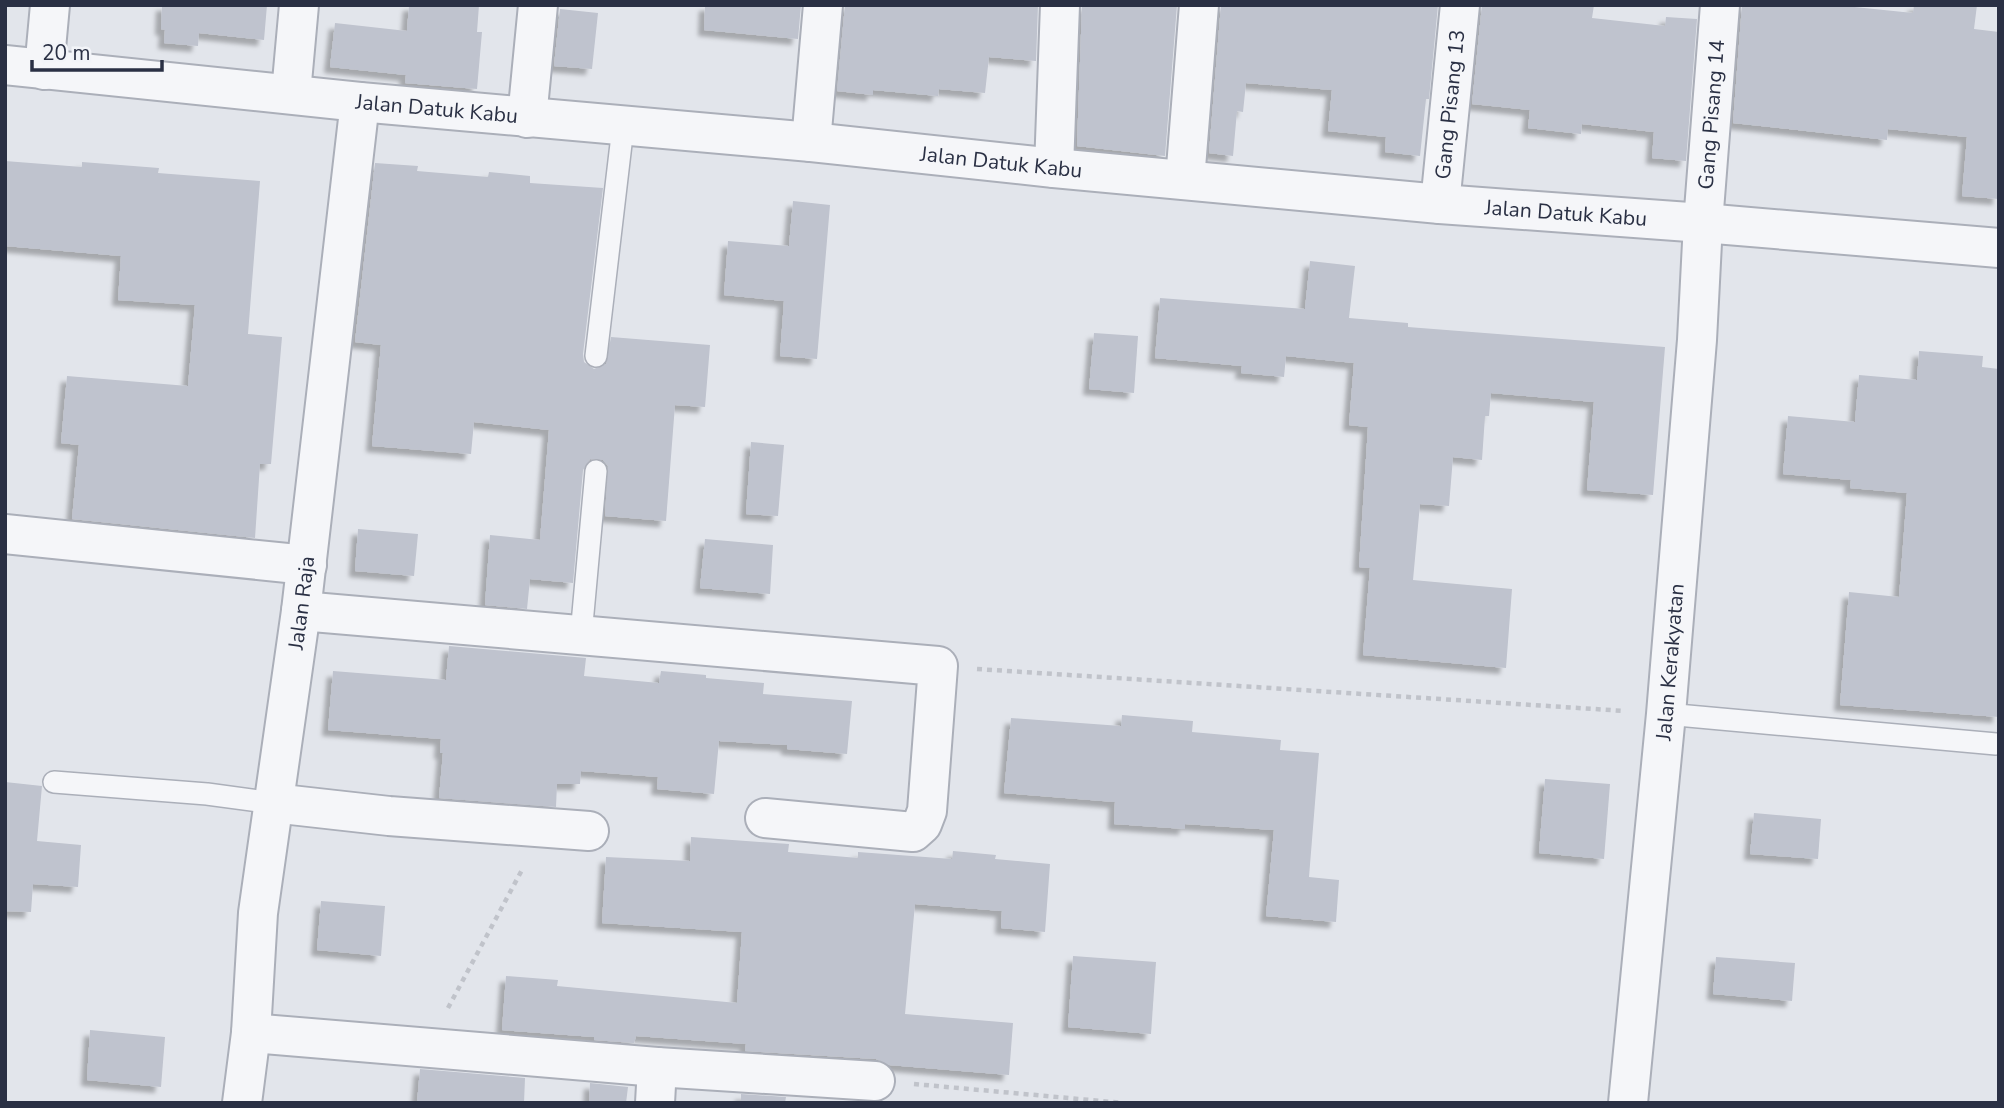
<svg xmlns="http://www.w3.org/2000/svg" width="2004" height="1108" viewBox="0 0 2004 1108" font-family="'Nunito Sans',sans-serif">
<style>
.building{fill:#bfc3ce;filter:url(#shadow)}
.lines{fill:none;stroke-linecap:round;stroke-linejoin:round}
.service-casing{stroke:#abafb9;stroke-width:24}
.minor-casing{stroke:#abafb9;stroke-width:42}
.tertiary-casing{stroke:#abafb9;stroke-width:42}
.path{stroke:#c0c3ca;stroke-width:4.5;stroke-dasharray:5 5;stroke-linecap:butt}
.service{stroke:#f5f6f9;stroke-width:21}
.minor{stroke:#f5f6f9;stroke-width:38}
.tertiary{stroke:#f5f6f9;stroke-width:38}
.labels{text-anchor:middle;dominant-baseline:central;stroke-width:7;stroke-linejoin:round;paint-order:stroke}
.street-label{font-size:21px;fill:#2a3044;stroke:#f2f4f8}
</style>
<defs>
<filter id="shadow"><feDropShadow dx="-6" dy="6" stdDeviation="2" flood-color="#0004"/></filter>
</defs>
<rect width="100%" height="100%" fill="#e2e5eb"/>
<g class="building">
<path d="M162,5H267L264,40L199,33L198,46L164,43L165,30L161,29Z"/>
<path d="M409,5H479L477,32H482L477,89L405,83L406,75L330,67L335,23L407,31Z"/>
<path d="M705,5H801L798,39L704,30Z"/>
<path d="M845,5H1038L1036,61L989,57L985,93L939,89L938,96L873,90V95L837,91Z"/>
<path d="M1082,5H1177L1165,156L1077,146Z"/>
<path d="M1221,5H1438L1429,99H1426L1420,156L1385,152L1386,137L1328,131L1332,90L1246,83L1243,112L1237,111L1233,156L1209,153Z"/>
<path d="M1482,5H1594L1592,18L1665,26L1666,17L1697,19L1686,161L1652,158L1654,132L1582,124L1581,134L1528,128L1530,110L1472,104Z"/>
<path d="M1742,5H1835L1913,13L1914,5H1977L1974,29L1999,32V199L1962,196L1967,137L1888,129L1887,140L1733,123Z"/>
<path d="M560,9L598,13L592,69L554,66Z"/>
<path d="M5,161L82,167V162L159,168L158,173L260,181L248,334L282,337L271,464H260L255,538L72,519L79,445L61,443L67,376L188,386L195,305L118,300L121,256L5,246Z"/>
<path d="M375,163L418,166L417,171L488,177L489,172L530,176V183L603,188L583,354L584,362L594,369L606,364L611,337L710,345L705,407L675,405L666,521L605,516L608,466L603,460L590,459L583,470L573,583L530,579L527,609L485,605L490,535L540,540L549,430L474,422L471,454L372,446L381,345L355,342Z"/>
<path d="M793,201L830,205L817,359L780,356L784,301L724,295L728,241L789,246Z"/>
<path d="M1310,261L1355,266L1349,318L1408,323V327L1665,347L1653,495L1587,490L1594,402L1491,393L1489,416H1485L1482,460L1453,457L1449,506L1420,504L1413,580L1512,589L1506,668L1363,655L1370,568L1359,567L1368,427L1349,425L1354,363L1286,356L1284,377L1241,373L1242,366L1155,358L1160,298L1305,309Z"/>
<path d="M1094,333L1138,336L1134,393L1089,389Z"/>
<path d="M1919,351L1983,356L1982,367L1999,369V717L1840,705L1849,592L1899,597L1907,493L1850,488L1851,480L1783,474L1788,416L1855,422L1859,375L1917,380Z"/>
<path d="M751,442L784,445L778,516L746,514Z"/>
<path d="M358,529L418,534L414,576L355,571Z"/>
<path d="M705,539L773,545L770,594L700,588Z"/>
<path d="M449,646L586,658L584,676L659,683L661,671L706,675V678L764,683L763,694L852,701L847,754L787,749V745L719,741L714,794L657,789L658,777L581,771L580,784H557L556,807L439,798L443,753H440L441,739L328,730L333,671L446,680Z"/>
<path d="M1122,715L1193,721L1192,732L1281,740L1280,750L1319,753L1309,877L1339,880L1336,922L1266,916L1274,830L1185,824V829L1114,824L1115,802L1004,793L1011,718L1121,726Z"/>
<path d="M1545,779L1610,784L1604,859L1539,853Z"/>
<path d="M5,782L42,786L37,841L81,845L78,887L33,884L31,912L5,911Z"/>
<path d="M1754,813L1821,819L1818,859L1750,854Z"/>
<path d="M691,837L789,844L788,852L858,858V852L952,859L953,851L996,855L995,859L1050,864L1045,932L1001,928L1002,911L915,904L905,1014L1013,1023L1009,1075L889,1065L876,1059L745,1051L746,1044L636,1036L634,1043L594,1040V1037L502,1030L506,976L558,980L557,986L737,1003L742,932L602,923L606,857L690,861Z"/>
<path d="M321,901L385,906L381,956L317,950Z"/>
<path d="M1073,956L1156,962L1151,1034L1068,1027Z"/>
<path d="M1716,957L1795,963L1792,1001L1713,994Z"/>
<path d="M90,1030L165,1037L161,1087L87,1080Z"/>
<path d="M420,1069L525,1078L524,1103H417Z"/>
<path d="M590,1083L628,1087L626,1103H589Z"/>
<path d="M741,1094L786,1097L785,1103H741Z"/>
</g>
<g class="lines">
<g class="service-casing">
<g id="service">
<path d="M596,356L623,127"/>
<path d="M581,635L596,471"/>
<path d="M1666,714L1996,744"/>
<path d="M54,782L207,794L273,803"/>
</g>
</g>
<g class="minor-casing">
<g id="minor">
<path d="M44,70L50,5"/>
<path d="M291,93L299,5"/>
<path d="M527,118L538,5"/>
<path d="M811,142L823,5"/>
<path d="M1054,168L1060,5"/>
<path d="M1185,180L1199,5"/>
<path id="s1" d="M1440,204L1460,5"/>
<path d="M5,534L307,565"/>
<path d="M301,611L938,666L927,811L922,824L913,832L765,818"/>
<path d="M273,803L389,816L589,831"/>
<path d="M251,1033L657,1067L875,1081"/>
<path id="s2" d="M242,1103L251,1033L258,913L301,611L360,102"/>
<path d="M655,1103L657,1067"/>
<path id="s3" d="M1628,1103L1666,714L1697,340L1703,223L1720,5"/>
</g>
</g>
<g class="tertiary-casing">
<g id="tertiary">
<path id="s4" d="M5,65L360,102L811,142L1054,168L1440,204L1703,223L1999,248"/>
</g>
</g>
<g class="path">
<path d="M977,669L1625,711"/>
<path d="M448,1008L523,868"/>
<path d="M914,1084L1123,1103"/>
</g>
<use href="#service" class="service"/>
<use href="#minor" class="minor"/>
<use href="#tertiary" class="tertiary"/>
</g>
<g class="labels">
<g class="street-label">
<text stroke="none"><textPath href="#s1" startOffset="100">Gang Pisang 13</textPath></text>
<text stroke="none"><textPath href="#s4" startOffset="434">Jalan Datuk Kabu</textPath></text>
<text stroke="none"><textPath href="#s3" startOffset="992">Gang Pisang 14</textPath></text>
<text stroke="none"><textPath href="#s4" startOffset="1001">Jalan Datuk Kabu</textPath></text>
<text stroke="none"><textPath href="#s4" startOffset="1568">Jalan Datuk Kabu</textPath></text>
<text stroke="none"><textPath href="#s2" startOffset="504">Jalan Raja</textPath></text>
<text stroke="none"><textPath href="#s3" startOffset="443">Jalan Kerakyatan</textPath></text>
</g>
</g>
<rect width="2004" height="1108" fill="none" stroke="#2a3044" stroke-width="14"/>
<path d="M32 60v10h130v-10" fill="none" stroke="#2a3044" stroke-width="3.5"/>
<text x="42" y="60" font-size="21" fill="#2a3044" stroke="#f2f4f8" stroke-width="5" paint-order="stroke">20 m</text>
</svg>
